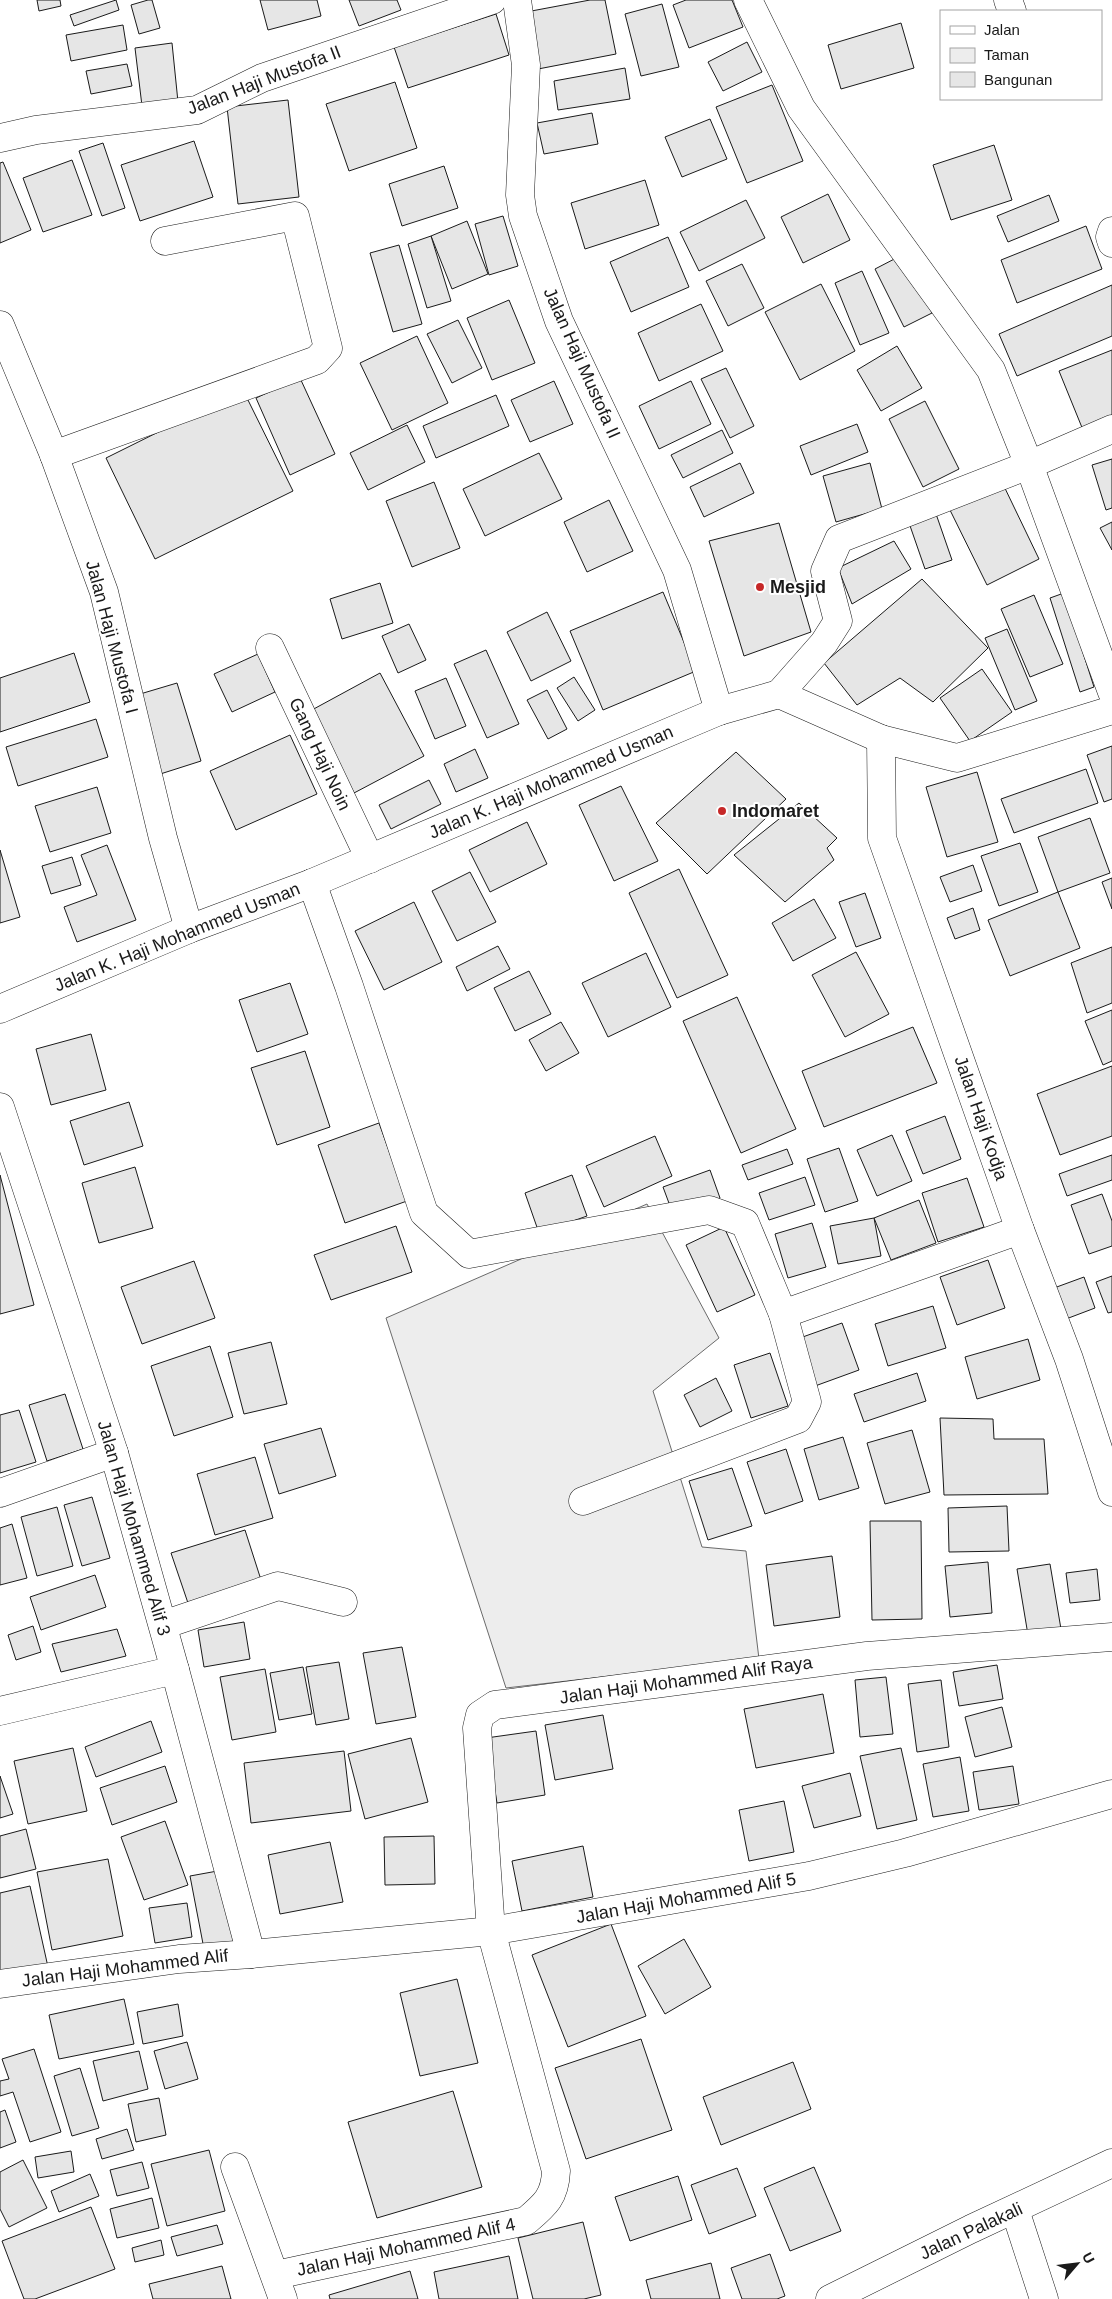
<svg xmlns="http://www.w3.org/2000/svg" width="1112" height="2299" viewBox="0 0 1112 2299" font-family="Arial,sans-serif">
<style>
.green{fill:#ededed;stroke:#6a6a6a}
.building{fill:#e6e6e6;stroke:#1a1a1a}
.lines{fill:none;stroke-linecap:round;stroke-linejoin:round}
.minor-casing{stroke:#1a1a1a;stroke-width:29}
.tertiary-casing{stroke:#1a1a1a;stroke-width:29}
.minor{stroke:#fff;stroke-width:28}
.tertiary{stroke:#fff;stroke-width:28}
.poi-dot{fill:#c62828;stroke:#fff;stroke-width:2}
.labels{text-anchor:middle;dominant-baseline:central;stroke-width:4;stroke-linejoin:round;paint-order:stroke}
.street-label{font-size:18px;fill:#1a1a1a;stroke:#fff}
.poi-label{font-size:18px;font-weight:bold;fill:#1a1a1a;stroke:#fff;text-anchor:start}
</style>
<rect width="100%" height="100%" fill="#fff"/>
<path class="green" d="M647,1204L719,1338L653,1391L702,1547L746,1551L759,1659L506,1688L386,1318Z"/>
<g class="building">
<path d="M37,0H60L61,6L39,11Z"/>
<path d="M116,0L119,10L74,26L70,15Z"/>
<path d="M148,0H152L160,28L139,34L131,5Z"/>
<path d="M260,0H317L321,16L268,30Z"/>
<path d="M349,0H397L401,10L359,26Z"/>
<path d="M590,0H605L616,54L538,69L526,12Z"/>
<path d="M686,0H732L743,27L689,48L673,5Z"/>
<path d="M662,4L679,67L641,76L625,14Z"/>
<path d="M496,14L509,55L408,88L394,47Z"/>
<path d="M901,23L914,68L841,89L828,45Z"/>
<path d="M123,25L127,50L71,61L66,35Z"/>
<path d="M747,42L762,72L723,91L708,62Z"/>
<path d="M172,43L178,102L142,106L135,48Z"/>
<path d="M127,64L132,86L91,94L86,71Z"/>
<path d="M625,68L630,99L558,110L554,81Z"/>
<path d="M395,82L417,148L349,171L326,104Z"/>
<path d="M772,85L803,161L747,183L716,107Z"/>
<path d="M288,100L299,197L238,204L227,107Z"/>
<path d="M592,113L598,144L544,154L537,123Z"/>
<path d="M710,119L727,159L682,177L665,137Z"/>
<path d="M194,141L213,197L140,221L121,165Z"/>
<path d="M103,143L125,208L102,216L79,151Z"/>
<path d="M994,145L1012,200L951,220L933,165Z"/>
<path d="M72,160L92,215L43,232L23,178Z"/>
<path d="M3,162L31,230L0,243V163Z"/>
<path d="M444,166L458,208L402,226L389,184Z"/>
<path d="M645,180L659,225L585,249L571,203Z"/>
<path d="M828,194L850,240L803,263L781,217Z"/>
<path d="M1049,195L1059,221L1008,242L997,216Z"/>
<path d="M746,200L765,238L699,271L680,232Z"/>
<path d="M503,216L518,266L489,275L475,224Z"/>
<path d="M467,221L488,274L452,289L431,236Z"/>
<path d="M1086,226L1102,269L1017,303L1001,260Z"/>
<path d="M431,236L451,301L427,308L408,244Z"/>
<path d="M668,237L689,287L631,312L610,262Z"/>
<path d="M399,245L422,324L393,332L370,253Z"/>
<path d="M904,254L932,313L904,327L875,269Z"/>
<path d="M742,264L764,308L728,326L706,281Z"/>
<path d="M862,271L889,333L860,345L835,283Z"/>
<path d="M821,284L855,351L800,380L765,312Z"/>
<path d="M1112,285V336L1017,376L999,334Z"/>
<path d="M509,300L535,363L492,380L467,318Z"/>
<path d="M701,304L723,351L659,381L638,333Z"/>
<path d="M458,320L482,368L452,383L427,334Z"/>
<path d="M417,336L448,403L392,430L360,363Z"/>
<path d="M897,346L922,388L881,411L857,370Z"/>
<path d="M1112,350V419L1083,430L1059,371Z"/>
<path d="M726,368L754,426L730,438L701,379Z"/>
<path d="M300,378L335,454L290,475L256,398Z"/>
<path d="M554,381L573,424L530,442L511,400Z"/>
<path d="M691,381L711,424L659,449L639,406Z"/>
<path d="M243,390L293,491L155,559L106,458Z"/>
<path d="M496,395L509,426L436,458L423,426Z"/>
<path d="M925,401L959,469L923,487L889,419Z"/>
<path d="M857,424L868,452L811,475L800,446Z"/>
<path d="M407,425L425,462L368,490L350,453Z"/>
<path d="M722,430L733,453L683,478L671,455Z"/>
<path d="M539,453L562,499L485,536L463,489Z"/>
<path d="M1112,459V508L1106,510L1092,465Z"/>
<path d="M740,463L754,493L704,517L690,487Z"/>
<path d="M870,463L882,509L836,522L823,476Z"/>
<path d="M1001,480L1039,559L987,585L948,506Z"/>
<path d="M434,482L460,548L412,567L386,501Z"/>
<path d="M609,500L633,551L587,572L564,522Z"/>
<path d="M935,511L952,560L925,569L908,520Z"/>
<path d="M1112,522V550L1100,528Z"/>
<path d="M779,523L811,632L744,656L709,541Z"/>
<path d="M894,541L911,569L852,604L838,568Z"/>
<path d="M922,579L988,648L933,702L900,678L857,705L824,663Z"/>
<path d="M380,583L393,623L342,639L330,599Z"/>
<path d="M663,592L696,671L603,710L570,631Z"/>
<path d="M1064,593L1094,687L1080,692L1050,598Z"/>
<path d="M1034,595L1063,664L1030,677L1001,609Z"/>
<path d="M547,612L571,661L531,681L507,632Z"/>
<path d="M409,624L426,660L398,673L382,636Z"/>
<path d="M1007,629L1037,701L1015,710L985,638Z"/>
<path d="M486,650L519,724L487,738L454,664Z"/>
<path d="M74,653L90,702L0,732V678Z"/>
<path d="M258,654L275,692L232,712L214,674Z"/>
<path d="M982,669L1012,712L970,741L940,698Z"/>
<path d="M380,673L424,756L354,793L310,711Z"/>
<path d="M574,677L595,710L578,721L557,688Z"/>
<path d="M446,678L466,726L435,739L415,691Z"/>
<path d="M177,683L201,761L154,776L130,697Z"/>
<path d="M547,690L567,729L548,739L527,700Z"/>
<path d="M96,719L108,757L18,786L6,747Z"/>
<path d="M290,735L317,794L236,830L210,771Z"/>
<path d="M1112,746V799L1104,802L1087,755Z"/>
<path d="M475,749L488,778L456,792L444,764Z"/>
<path d="M736,752L786,799L707,874L656,823Z"/>
<path d="M1086,769L1098,803L1014,833L1001,799Z"/>
<path d="M977,772L998,842L947,857L926,787Z"/>
<path d="M429,780L441,804L391,829L379,805Z"/>
<path d="M621,786L658,861L614,881L579,805Z"/>
<path d="M97,787L111,833L50,852L35,806Z"/>
<path d="M799,803L837,838L827,848L834,860L785,902L734,855Z"/>
<path d="M1090,818L1110,873L1058,892L1038,837Z"/>
<path d="M527,822L547,864L490,892L469,850Z"/>
<path d="M1020,843L1038,892L999,906L981,856Z"/>
<path d="M107,845L136,920L77,942L64,907L97,895L81,855Z"/>
<path d="M0,850L20,917L0,923Z"/>
<path d="M72,857L81,885L51,894L42,866Z"/>
<path d="M973,865L982,891L950,902L940,877Z"/>
<path d="M679,869L728,975L677,998L629,893Z"/>
<path d="M470,872L496,922L457,941L432,891Z"/>
<path d="M1112,878V909L1102,882Z"/>
<path d="M1058,892L1080,948L1010,976L988,920Z"/>
<path d="M865,893L881,938L856,947L839,902Z"/>
<path d="M814,899L836,938L793,961L772,923Z"/>
<path d="M414,902L442,962L384,990L355,931Z"/>
<path d="M973,908L980,930L955,939L947,918Z"/>
<path d="M498,946L510,969L467,991L456,967Z"/>
<path d="M1112,947V1003L1087,1013L1071,963Z"/>
<path d="M856,952L889,1014L845,1037L812,975Z"/>
<path d="M646,953L671,1007L608,1037L582,983Z"/>
<path d="M529,971L551,1014L515,1031L494,988Z"/>
<path d="M290,983L308,1034L257,1052L239,1000Z"/>
<path d="M737,997L796,1129L741,1153L683,1021Z"/>
<path d="M1112,1010V1061L1103,1065L1085,1021Z"/>
<path d="M561,1022L579,1053L546,1071L529,1040Z"/>
<path d="M913,1027L937,1083L824,1127L802,1071Z"/>
<path d="M91,1034L106,1090L51,1105L36,1049Z"/>
<path d="M305,1051L330,1127L277,1145L251,1068Z"/>
<path d="M1112,1066V1136L1060,1155L1037,1094Z"/>
<path d="M129,1102L143,1146L84,1165L70,1121Z"/>
<path d="M945,1116L961,1159L923,1174L906,1131Z"/>
<path d="M379,1123L407,1201L345,1223L318,1145Z"/>
<path d="M892,1135L912,1181L877,1196L857,1150Z"/>
<path d="M655,1136L672,1176L604,1207L586,1166Z"/>
<path d="M839,1148L858,1201L825,1212L807,1159Z"/>
<path d="M787,1149L793,1164L748,1180L742,1165Z"/>
<path d="M1112,1155V1180L1067,1196L1059,1174Z"/>
<path d="M135,1167L153,1228L99,1243L82,1183Z"/>
<path d="M710,1170L720,1198L673,1214L663,1187Z"/>
<path d="M0,1175L34,1305L0,1314Z"/>
<path d="M572,1175L587,1216L539,1233L525,1193Z"/>
<path d="M805,1177L815,1205L769,1220L759,1193Z"/>
<path d="M967,1178L984,1227L938,1242L922,1193Z"/>
<path d="M1102,1194L1112,1221V1246L1089,1254L1071,1205Z"/>
<path d="M919,1200L936,1243L891,1260L874,1218Z"/>
<path d="M874,1218L881,1256L838,1264L830,1226Z"/>
<path d="M812,1223L826,1267L788,1278L775,1234Z"/>
<path d="M396,1226L412,1272L331,1300L314,1255Z"/>
<path d="M724,1227L755,1295L717,1312L686,1245Z"/>
<path d="M988,1260L1005,1308L957,1325L940,1277Z"/>
<path d="M194,1261L215,1318L142,1344L121,1287Z"/>
<path d="M1112,1276V1312L1108,1313L1096,1282Z"/>
<path d="M1084,1277L1095,1308L1066,1319L1054,1288Z"/>
<path d="M933,1306L946,1348L888,1366L875,1324Z"/>
<path d="M842,1323L859,1370L815,1386L797,1339Z"/>
<path d="M1028,1339L1040,1380L977,1399L965,1357Z"/>
<path d="M271,1342L287,1404L244,1414L228,1353Z"/>
<path d="M210,1346L233,1417L174,1436L151,1366Z"/>
<path d="M770,1353L788,1406L751,1418L734,1365Z"/>
<path d="M917,1373L926,1401L864,1422L854,1394Z"/>
<path d="M716,1378L732,1411L700,1427L684,1395Z"/>
<path d="M65,1394L83,1449L47,1461L29,1405Z"/>
<path d="M19,1410L36,1462L0,1473V1415Z"/>
<path d="M940,1418L993,1419L994,1439H1044L1048,1494L944,1495Z"/>
<path d="M321,1428L336,1476L279,1494L264,1444Z"/>
<path d="M912,1430L930,1492L885,1504L867,1443Z"/>
<path d="M843,1437L859,1488L819,1500L804,1449Z"/>
<path d="M786,1449L803,1501L765,1514L747,1462Z"/>
<path d="M255,1457L273,1518L215,1535L197,1474Z"/>
<path d="M732,1468L752,1526L708,1540L689,1481Z"/>
<path d="M92,1497L110,1558L82,1566L64,1505Z"/>
<path d="M1007,1506L1009,1551L949,1552L948,1508Z"/>
<path d="M57,1507L73,1566L37,1576L21,1517Z"/>
<path d="M870,1521H921L922,1619L872,1620Z"/>
<path d="M12,1524L27,1578L0,1585V1528Z"/>
<path d="M245,1530L262,1583L189,1606L171,1553Z"/>
<path d="M832,1556L840,1617L774,1626L766,1565Z"/>
<path d="M988,1562L992,1613L950,1617L945,1566Z"/>
<path d="M1050,1564L1062,1635L1029,1641L1017,1569Z"/>
<path d="M1097,1569L1100,1600L1070,1603L1066,1573Z"/>
<path d="M95,1575L106,1607L41,1630L30,1597Z"/>
<path d="M244,1622L250,1659L204,1667L198,1630Z"/>
<path d="M33,1626L41,1652L16,1660L8,1635Z"/>
<path d="M117,1629L126,1656L61,1672L52,1644Z"/>
<path d="M402,1647L416,1717L376,1724L363,1653Z"/>
<path d="M339,1662L349,1719L316,1725L306,1667Z"/>
<path d="M997,1665L1003,1699L959,1706L953,1672Z"/>
<path d="M303,1667L312,1714L279,1720L270,1673Z"/>
<path d="M265,1669L276,1732L232,1740L220,1677Z"/>
<path d="M886,1677L893,1734L860,1737L855,1680Z"/>
<path d="M941,1680L949,1747L917,1752L908,1684Z"/>
<path d="M823,1694L834,1753L756,1768L744,1709Z"/>
<path d="M1002,1707L1012,1747L975,1757L965,1717Z"/>
<path d="M603,1715L613,1769L555,1780L545,1725Z"/>
<path d="M151,1721L162,1752L96,1777L85,1747Z"/>
<path d="M536,1731L545,1795L497,1803L486,1738Z"/>
<path d="M411,1738L428,1802L365,1819L348,1754Z"/>
<path d="M73,1748L87,1811L28,1824L14,1761Z"/>
<path d="M901,1748L917,1820L877,1829L860,1756Z"/>
<path d="M344,1751L351,1811L251,1823L244,1763Z"/>
<path d="M960,1757L969,1811L933,1817L923,1764Z"/>
<path d="M165,1766L177,1802L112,1825L100,1788Z"/>
<path d="M1013,1766L1019,1804L979,1810L973,1772Z"/>
<path d="M850,1773L861,1816L814,1828L802,1786Z"/>
<path d="M0,1776L13,1814L0,1818Z"/>
<path d="M784,1801L794,1852L749,1861L739,1810Z"/>
<path d="M165,1821L188,1885L144,1900L121,1837Z"/>
<path d="M26,1829L36,1869L0,1878V1836Z"/>
<path d="M434,1836L435,1884L385,1885L384,1837Z"/>
<path d="M330,1842L343,1902L280,1914L268,1855Z"/>
<path d="M583,1846L593,1897L522,1911L512,1861Z"/>
<path d="M108,1859L123,1936L52,1950L37,1872Z"/>
<path d="M223,1870L236,1943L204,1949L190,1876Z"/>
<path d="M30,1886L48,1967L0,1978V1893Z"/>
<path d="M187,1903L192,1937L155,1943L149,1908Z"/>
<path d="M611,1924L646,2016L568,2047L532,1955Z"/>
<path d="M684,1939L711,1987L665,2014L638,1966Z"/>
<path d="M457,1979L478,2063L420,2076L400,1993Z"/>
<path d="M124,1999L134,2044L59,2059L49,2015Z"/>
<path d="M178,2004L183,2036L143,2044L137,2012Z"/>
<path d="M641,2039L672,2130L586,2159L555,2068Z"/>
<path d="M187,2042L198,2079L165,2089L154,2051Z"/>
<path d="M34,2049L61,2132L30,2142L13,2092L0,2096V2081L9,2079L2,2059Z"/>
<path d="M139,2051L148,2089L103,2101L93,2061Z"/>
<path d="M793,2062L811,2109L721,2145L703,2097Z"/>
<path d="M80,2068L99,2128L72,2136L54,2076Z"/>
<path d="M453,2091L482,2187L377,2218L348,2122Z"/>
<path d="M159,2098L166,2135L136,2142L128,2104Z"/>
<path d="M5,2110L16,2142L0,2148V2112Z"/>
<path d="M127,2129L134,2150L102,2159L96,2139Z"/>
<path d="M209,2150L225,2211L167,2226L151,2164Z"/>
<path d="M71,2151L74,2172L38,2178L35,2157Z"/>
<path d="M23,2160L47,2208L9,2227L0,2209V2172Z"/>
<path d="M142,2162L149,2188L117,2196L110,2170Z"/>
<path d="M814,2167L841,2231L790,2251L764,2188Z"/>
<path d="M737,2168L756,2216L709,2234L691,2185Z"/>
<path d="M90,2174L99,2196L59,2212L51,2191Z"/>
<path d="M678,2176L692,2220L630,2241L615,2197Z"/>
<path d="M152,2198L159,2228L117,2238L110,2209Z"/>
<path d="M91,2207L115,2269L35,2299H24L2,2241Z"/>
<path d="M583,2222L601,2295L584,2299H533L518,2238Z"/>
<path d="M217,2225L223,2244L177,2256L171,2237Z"/>
<path d="M161,2240L164,2255L135,2262L132,2248Z"/>
<path d="M770,2254L785,2296L777,2299H742L731,2268Z"/>
<path d="M509,2256L518,2299H439L434,2272Z"/>
<path d="M711,2263L720,2299H651L646,2280Z"/>
<path d="M222,2266L231,2299H153L149,2284Z"/>
<path d="M410,2271L418,2299H330L329,2295Z"/>
</g>
<g class="lines">
<g class="minor-casing">
<g id="minor">
<path d="M517,0L526,65L520,195L523,216L559,321L677,570L719,711"/>
<path d="M748,0L801,108L991,370L1029,465L1112,692"/>
<path d="M1008,0L1012,11"/>
<path d="M0,138L36,130L197,110L262,78L492,0"/>
<path d="M1112,231L1110,237L1112,243"/>
<path d="M0,325L54,455L104,592L163,838L189,929"/>
<path d="M54,455L317,360L328,348L295,216L165,241"/>
<path d="M270,648L370,859"/>
<path d="M779,694L824,643L838,621L825,571L839,539L1029,465L1112,429"/>
<path d="M881,739L882,838L1020,1230L1069,1359L1112,1492"/>
<path d="M312,883L349,986L424,1213L469,1254L709,1210L745,1223L783,1314L807,1402L798,1419L583,1501"/>
<path d="M0,1107L114,1453L175,1670L251,1954"/>
<path d="M783,1314L1020,1230"/>
<path d="M0,1493L114,1453"/>
<path d="M163,1625L278,1586L343,1602"/>
<path d="M0,1711L175,1670"/>
<path d="M0,1984L179,1959L251,1954L491,1931L809,1876L905,1853L1112,1794"/>
<path d="M235,2167L283,2299"/>
<path d="M1015,2210L1044,2299"/>
<path d="M276,2275L526,2221C545,2205 555,2197 556,2171L491,1931L477,1728L480,1715L495,1705L867,1656L1112,1637"/>
<path d="M830,2299L971,2229L1112,2163"/>
</g>
</g>
<g class="tertiary-casing">
<path id="tertiary" d="M0,1009L189,929L312,883L719,711L779,694L881,739L957,758L1112,710"/>
</g>
<use href="#minor" class="minor"/>
<use href="#tertiary" class="tertiary"/>
</g>
<g class="poi-dot">
<circle cx="760" cy="587" r="5"/>
<circle cx="722" cy="811" r="5"/>
</g>
<g class="labels">
<g class="street-label">
<text transform="translate(264 80) rotate(-21)">Jalan Haji Mustofa II</text>
<text transform="translate(582 363) rotate(66)">Jalan Haji Mustofa II</text>
<text transform="translate(112 637) rotate(75)">Jalan Haji Mustofa I</text>
<text transform="translate(320 754) rotate(65)">Gang Haji Noin</text>
<text transform="translate(551 782) rotate(-23)">Jalan K. Haji Mohammed Usman</text>
<text transform="translate(177 937) rotate(-22)">Jalan K. Haji Mohammed Usman</text>
<text transform="translate(981 1118) rotate(71)">Jalan Haji Kodja</text>
<text transform="translate(134 1528) rotate(74)">Jalan Haji Mohammed Alif 3</text>
<text transform="translate(686 1680) rotate(-8)">Jalan Haji Mohammed Alif Raya</text>
<text transform="translate(686 1898) rotate(-10)">Jalan Haji Mohammed Alif 5</text>
<text transform="translate(125 1968) rotate(-7)">Jalan Haji Mohammed Alif</text>
<text transform="translate(971 2231) rotate(-25)">Jalan Palakali</text>
<text transform="translate(406 2247) rotate(-12)">Jalan Haji Mohammed Alif 4</text>
</g>
<g class="poi-label">
<text x="770" y="587">Mesjid</text>
<text x="732" y="811">Indomaret</text>
</g>
</g>
<rect x="940" y="10" width="162" height="90" fill="#ffffff" stroke="#a3a3a3"/>
<rect x="950" y="26" width="25" height="8" fill="#ffffff" stroke="#a3a3a3"/>
<text x="984" y="35" font-size="15" fill="#1a1a1a">Jalan</text>
<rect x="950" y="48" width="25" height="15" fill="#ededed" stroke="#a3a3a3"/>
<text x="984" y="60" font-size="15" fill="#1a1a1a">Taman</text>
<rect x="950" y="72" width="25" height="15" fill="#e6e6e6" stroke="#a3a3a3"/>
<text x="984" y="85" font-size="15" fill="#1a1a1a">Bangunan</text>
<g transform="translate(1077 2264) rotate(62)" stroke="#ffffff" stroke-width="4" paint-order="stroke">
<path d="M0-4L9 19L0 12L-9 19Z" fill="#1a1a1a"/>
<text y="-8" font-size="14" font-weight="bold" text-anchor="middle" fill="#1a1a1a">U</text>
</g>
</svg>
